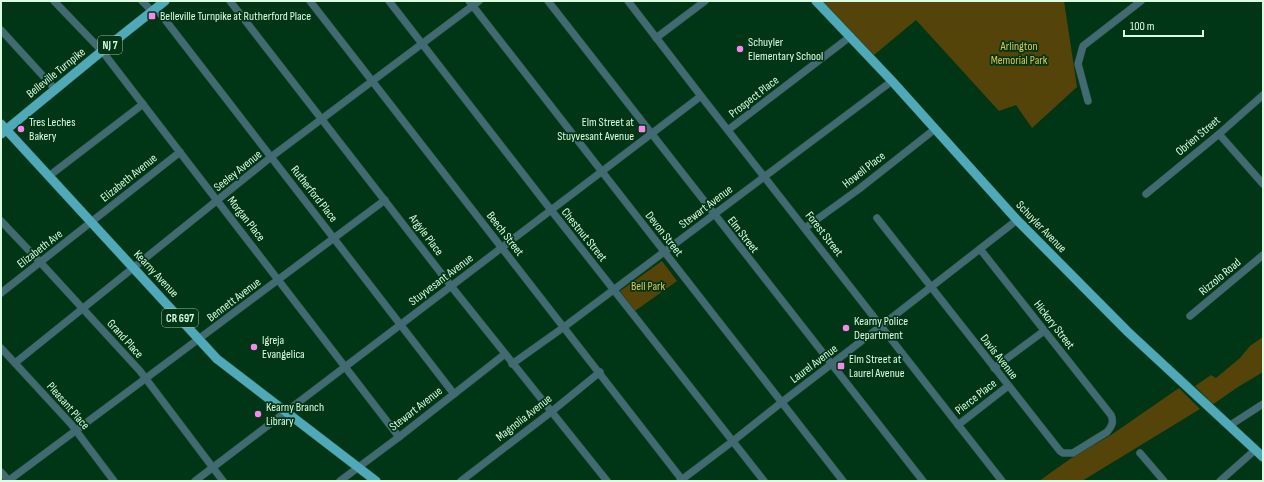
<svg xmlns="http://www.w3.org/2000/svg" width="1264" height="482" viewBox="0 0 1264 482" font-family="'Sofia Sans Condensed',sans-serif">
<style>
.green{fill:#55440a}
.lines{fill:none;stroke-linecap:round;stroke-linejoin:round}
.minor-casing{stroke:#1f5132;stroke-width:8}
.major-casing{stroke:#1f5132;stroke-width:10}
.minor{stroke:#426a72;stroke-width:7}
.major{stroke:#4fa9b9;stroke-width:9}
.poi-dot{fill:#f788eb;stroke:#003515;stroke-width:1.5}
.labels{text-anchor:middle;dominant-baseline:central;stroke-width:3.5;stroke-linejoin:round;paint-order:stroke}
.shield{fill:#003515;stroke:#99c0a4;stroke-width:1}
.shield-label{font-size:11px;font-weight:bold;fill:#dbfce1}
.poi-label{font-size:12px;fill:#dbfce1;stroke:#003515;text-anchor:start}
.park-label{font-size:12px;fill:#e5c152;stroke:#003515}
.street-label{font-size:12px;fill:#dbfce1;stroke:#003515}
</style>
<rect width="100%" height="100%" fill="#003515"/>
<g class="green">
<path d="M822,1H1064L1077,87L1032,128L1016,105L999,111L916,20L874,55Z"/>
<path d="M662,261L677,281L635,311L620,291Z"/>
<path d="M1263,337V372L1238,387L1212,405L1208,399L1195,386L1211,375L1216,378L1240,358L1250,346Z"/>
<path d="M1179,388L1200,409L1082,481H1039L1070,459L1111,435Z"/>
</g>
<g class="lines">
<g class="minor-casing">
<g id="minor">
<path d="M54,1L102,51L399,437"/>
<path d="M142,1L152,11"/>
<path d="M230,1L451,286L607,481"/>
<path d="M310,1C434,161 559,321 683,481"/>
<path d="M389,1L551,210L764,481"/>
<path d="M469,1L843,481"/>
<path d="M548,1L923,481"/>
<path d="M628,1L701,96L1002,481"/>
<path d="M156,8L454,394"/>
<path d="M1,30L55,89"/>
<path d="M656,38L705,1"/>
<path d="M1088,101L1078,64L1083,46L1141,1"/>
<path d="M728,130L851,36"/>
<path d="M1219,134L1263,184"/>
<path d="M49,176L143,104"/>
<path d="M1146,194L1219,134L1263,95"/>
<path d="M877,218L1060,451L1063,453H1073L1107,432C1112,426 1114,422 1111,415L980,249"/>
<path d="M1,221L40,262L140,371L223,481"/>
<path d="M805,228L859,189L935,129"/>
<path d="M1,293L180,152"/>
<path d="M1190,316L1263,255"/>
<path d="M1,348L71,424L114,481"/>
<path d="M15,363L271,157L479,1"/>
<path d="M512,364L564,327L892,81"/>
<path d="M994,368L1044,331"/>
<path d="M958,425L1008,386"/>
<path d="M1229,426L1263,404"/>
<path d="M1140,453L1164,481"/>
<path d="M1,472L9,481"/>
<path d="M8,481L385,200"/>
<path d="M195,481L701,96"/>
<path d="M340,481L399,437L505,354"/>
<path d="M461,481L551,412L600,372"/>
<path d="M680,481L733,441L782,402L881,326L1017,220"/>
<path d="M1220,481L1255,450"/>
</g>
</g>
<g class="major-casing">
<g id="major">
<path d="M816,1L892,81L1017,220L1128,332L1263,457"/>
<path d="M1,124L217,359L376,481"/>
<path d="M1,134L102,51L165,1"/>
</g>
</g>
<use href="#minor" class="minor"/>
<use href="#major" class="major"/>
</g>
<g class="poi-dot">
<rect x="148" y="12" width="8" height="8" rx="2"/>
<circle cx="740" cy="49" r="4"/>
<circle cx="21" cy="129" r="4"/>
<rect x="638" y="125" width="8" height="8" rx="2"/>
<circle cx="846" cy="328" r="4"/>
<circle cx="254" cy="347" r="4"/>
<rect x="837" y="362" width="8" height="8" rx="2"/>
<circle cx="258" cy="414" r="4"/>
</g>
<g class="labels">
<g class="shield">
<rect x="98" y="36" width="24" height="18" rx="3"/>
<rect x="162" y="309" width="36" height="18" rx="3"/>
</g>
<g class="shield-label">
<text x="110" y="45">NJ 7</text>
<text x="180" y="318">CR 697</text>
</g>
<g class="poi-label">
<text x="160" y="16">Belleville Turnpike at Rutherford Place</text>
<text x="748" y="42">Schuyler<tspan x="748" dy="14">Elementary School</tspan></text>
<text x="29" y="122">Tres Leches<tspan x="29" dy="14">Bakery</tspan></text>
<text x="634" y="122" text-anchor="end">Elm Street at<tspan x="634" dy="14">Stuyvesant Avenue</tspan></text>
<text x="854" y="321">Kearny Police<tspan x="854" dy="14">Department</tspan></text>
<text x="262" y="340">Igreja<tspan x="262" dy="14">Evangelica</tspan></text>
<text x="849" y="359">Elm Street at<tspan x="849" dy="14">Laurel Avenue</tspan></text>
<text x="266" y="407">Kearny Branch<tspan x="266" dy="14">Library</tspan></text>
</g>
<g class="park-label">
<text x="1019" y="46">Arlington<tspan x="1019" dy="14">Memorial Park</tspan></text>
<text x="648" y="286">Bell Park</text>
</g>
<g class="street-label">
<text transform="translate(56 73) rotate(-39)">Belleville Turnpike</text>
<text transform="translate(754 97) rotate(-38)">Prospect Place</text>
<text transform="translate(1198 136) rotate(-40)">Obrien Street</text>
<text transform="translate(864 170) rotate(-38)">Howell Place</text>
<text transform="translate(238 171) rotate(-39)">Seeley Avenue</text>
<text transform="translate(129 178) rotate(-39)">Elizabeth Avenue</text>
<text transform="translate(314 194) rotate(52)">Rutherford Place</text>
<text transform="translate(706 207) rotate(-37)">Stewart Avenue</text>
<text transform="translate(246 219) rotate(52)">Morgan Place</text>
<text transform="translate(1041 227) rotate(46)">Schuyler Avenue</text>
<text transform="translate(505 234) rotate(52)">Beech Street</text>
<text transform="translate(664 234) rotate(52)">Devon Street</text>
<text transform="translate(824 234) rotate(52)">Forest Street</text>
<text transform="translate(426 235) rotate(53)">Argyle Place</text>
<text transform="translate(584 235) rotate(51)">Chestnut Street</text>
<text transform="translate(743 235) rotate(52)">Elm Street</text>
<text transform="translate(40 249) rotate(-38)">Elizabeth Ave</text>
<text transform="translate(156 274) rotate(47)">Kearny Avenue</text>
<text transform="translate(1220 277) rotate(-40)">Rizzolo Road</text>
<text transform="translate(441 280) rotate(-37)">Stuyvesant Avenue</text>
<text transform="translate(234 300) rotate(-37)">Bennett Avenue</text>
<text transform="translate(1054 325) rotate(52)">Hickory Street</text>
<text transform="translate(125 339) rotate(48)">Grand Place</text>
<text transform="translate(999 357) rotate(52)">Davis Avenue</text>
<text transform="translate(814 364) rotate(-37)">Laurel Avenue</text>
<text transform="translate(976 397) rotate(-38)">Pierce Place</text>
<text transform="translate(68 406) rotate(49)">Pleasant Place</text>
<text transform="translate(416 409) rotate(-38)">Stewart Avenue</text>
<text transform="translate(524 418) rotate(-38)">Magnolia Avenue</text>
</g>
</g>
<rect width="1264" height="482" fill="none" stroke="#dbfce1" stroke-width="4"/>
<path d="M1124 30v6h79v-6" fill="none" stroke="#dbfce1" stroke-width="2"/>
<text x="1130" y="30" font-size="12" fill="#dbfce1" stroke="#003515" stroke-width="3" paint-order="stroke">100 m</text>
</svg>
